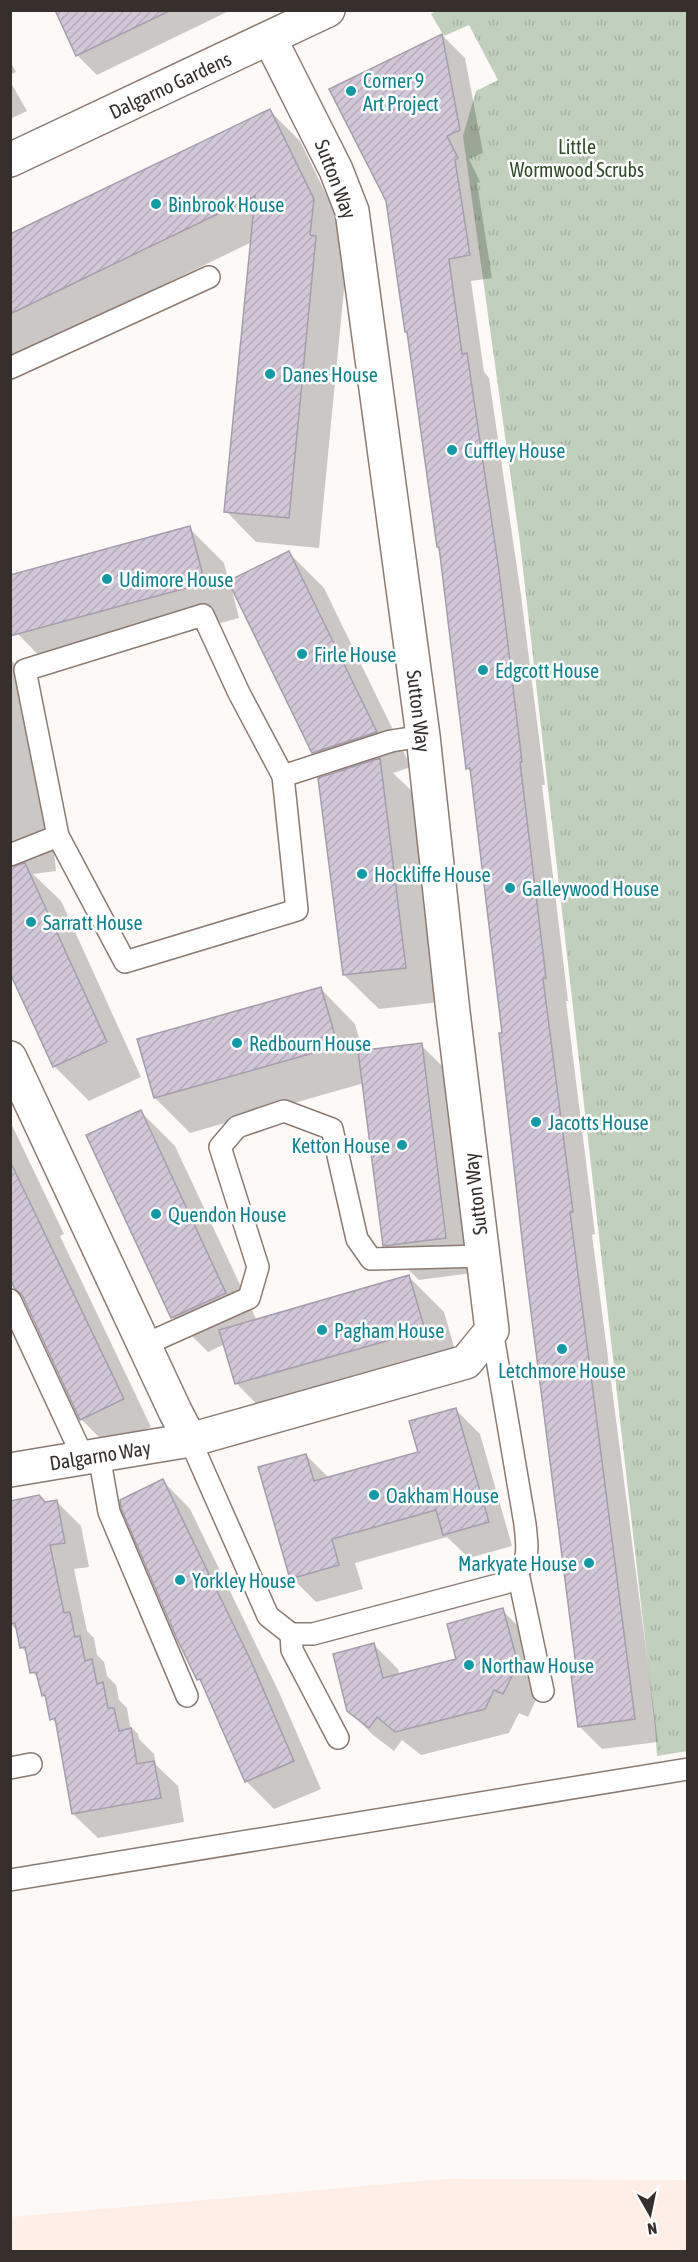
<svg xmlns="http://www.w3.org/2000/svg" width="698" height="2262" viewBox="0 0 698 2262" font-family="'Asap Condensed',sans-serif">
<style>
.built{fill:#feeee5}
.park{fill:url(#park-tufts)}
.shadow{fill:#0003}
.building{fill:url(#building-hatch);stroke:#a79cac;stroke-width:1.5}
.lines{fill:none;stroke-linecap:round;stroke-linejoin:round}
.lane-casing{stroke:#8b7b70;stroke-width:24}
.street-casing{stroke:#8b7b70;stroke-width:36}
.lane{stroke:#fff;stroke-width:21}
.street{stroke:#fff;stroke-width:33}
.culture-dot{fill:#0f9aa8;stroke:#fff;stroke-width:2}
.labels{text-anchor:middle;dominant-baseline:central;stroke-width:5;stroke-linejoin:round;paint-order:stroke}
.culture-label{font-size:20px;fill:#0d838f;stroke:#fff;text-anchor:start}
.street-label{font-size:20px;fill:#362f2b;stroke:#fff}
.park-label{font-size:20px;fill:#2f4c26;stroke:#fff}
</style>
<defs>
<pattern id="park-tufts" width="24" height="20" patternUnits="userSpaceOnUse" patternTransform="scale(1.5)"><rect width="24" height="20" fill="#c1d0bc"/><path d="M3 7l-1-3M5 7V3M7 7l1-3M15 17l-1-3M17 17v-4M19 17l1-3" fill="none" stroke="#a6b3a2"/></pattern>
<pattern id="building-hatch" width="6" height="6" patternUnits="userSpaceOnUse" patternTransform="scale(1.5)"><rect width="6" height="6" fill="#d2c7d7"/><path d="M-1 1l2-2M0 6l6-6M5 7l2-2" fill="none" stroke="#b5abb9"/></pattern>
</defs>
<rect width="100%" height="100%" fill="#fdf9f7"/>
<path class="built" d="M444,2179L687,2180V2251H11V2217Z"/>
<path class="park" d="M438,10L687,11L688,1751L657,1756L655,1727L520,543L463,136L476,91L498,80L469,25L444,36L431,14Z"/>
<g class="shadow">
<path d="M56,10H231L97,75L77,55Z"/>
<path d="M442,35L465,58L483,153L469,159L480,182L477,183L492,278L471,281L484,372L489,378L521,595L545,785H542L568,1001H566L595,1234L592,1235L658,1742L602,1749L579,1726V1675L472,772L467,768L441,549Z"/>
<path d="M10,61L16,72L10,75Z"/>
<path d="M10,81L27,111L10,119Z"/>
<path d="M270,111L300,141L344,231L341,262L346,268L319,548L256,542L226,511L252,242L10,359V236Z"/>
<path d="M189,528L224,563L229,582L289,553L324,588L411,767L393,773L415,794L440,1002L379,1009L344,975L335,774L313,752L231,586L239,618L52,669L18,634Z"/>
<path d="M10,659L38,687L56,871L33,874L61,901L141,1077L89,1101L54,1066L10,969Z"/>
<path d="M321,989L355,1024L363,1052L421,1045L456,1080L480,1272L419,1280L384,1245L364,1083L190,1133L155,1098Z"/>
<path d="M141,1112L175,1146L257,1321L409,1277L444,1312L459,1364L271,1419L237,1384L225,1344L208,1352L173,1317Z"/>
<path d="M10,1121L64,1234L60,1236L151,1427L109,1447L81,1419L23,1295L10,1276Z"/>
<path d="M456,1410L480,1434L512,1546L469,1558L447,1537L355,1563L363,1589L316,1602L292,1578L306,1455L329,1478L420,1453Z"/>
<path d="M163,1481L190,1509L278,1690L321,1789L274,1809L247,1782L206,1687L198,1679Z"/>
<path d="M56,1501L81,1526L89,1567L74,1569L87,1631L94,1638L97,1655L104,1662L107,1676L116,1685L119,1700L127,1708L130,1726L138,1734L139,1739L154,1754L156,1765L178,1786L184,1822L98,1838L73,1814L58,1725L52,1719L47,1699L43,1695L40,1680L32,1672L28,1654L22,1648L18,1631L10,1624L45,1503Z"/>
<path d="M502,1610L526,1634L541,1689L528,1717L519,1713L509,1733L421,1755L402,1740L394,1751L373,1735L348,1710L374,1645L398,1669L400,1676L458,1660Z"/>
</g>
<g class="building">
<path d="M55,10H171L76,56Z"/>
<path d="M442,34L460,130L447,136L458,158L455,160L470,255L449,259L462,354L467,353L499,571L522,762H520L546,978L543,979L573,1212H570L635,1719L578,1727L571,1675L577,1674L524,1257L499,1033H502L470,768L466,769L439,547H437L407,332H405L386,201L329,89Z"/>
<path d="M270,109L314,199L310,235L316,236L289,518L224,512L255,196L10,314V234Z"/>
<path d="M190,526L205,583L10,636V575Z"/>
<path d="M289,551L377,732L312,753L228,581Z"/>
<path d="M380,758L406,968L343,975L318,778Z"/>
<path d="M25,863L107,1042L53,1067L10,973V867Z"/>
<path d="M321,987L338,1046L154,1098L137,1039Z"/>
<path d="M422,1043L446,1238L383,1246L358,1051Z"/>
<path d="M141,1110L226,1293L171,1318L86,1135Z"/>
<path d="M10,1161L124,1399L80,1420L22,1295L15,1289L10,1279Z"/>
<path d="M409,1275L425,1330L235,1384L219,1330Z"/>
<path d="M456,1408L489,1522L443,1535L436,1510L332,1539L339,1565L290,1579L258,1467L306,1454L314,1481L418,1452L409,1421Z"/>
<path d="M163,1479L251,1661L294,1761L245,1782L200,1679L197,1680L177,1639L121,1508L120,1500Z"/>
<path d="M39,1495L45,1502L57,1500L65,1543L50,1545L64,1613L70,1612L75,1637L80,1636L85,1661L92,1659L97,1684L103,1682L108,1708H114L119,1731L131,1728L137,1764L154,1761L161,1798L72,1814L55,1718L50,1720L45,1695L42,1696L36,1672L30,1673L25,1647L20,1648L15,1623L10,1624V1501Z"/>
<path d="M503,1608L518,1664L503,1694L494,1690L485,1709L395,1732L377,1717L369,1728L347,1711L333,1654L374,1643L383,1678L456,1659L447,1624Z"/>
</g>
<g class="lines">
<g class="lane-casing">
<g id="lane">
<path d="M10,368L209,277"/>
<path d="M58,836L125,962L297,910L283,776L391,741L423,736"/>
<path d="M10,855L58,836L25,670L203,615L239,693L283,776"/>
<path d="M10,1300L83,1457"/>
<path d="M144,1345L249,1298L258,1267L220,1147L237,1127L284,1111L332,1129L357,1239L371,1259L483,1256"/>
<path d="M190,1440L268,1616L291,1634H313L505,1583C531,1562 528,1555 525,1524L492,1330"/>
<path d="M99,1455L109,1512L187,1696"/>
<path d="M518,1573L543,1691"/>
<path d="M291,1634L292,1650L338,1738"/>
<path d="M10,1768L31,1764"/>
<path d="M10,1880L688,1769"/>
</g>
</g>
<g class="street-casing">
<g id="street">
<path d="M10,160L328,10"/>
<path d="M10,1058L175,1411L190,1440L466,1362L492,1330L453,1012L423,736L352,211L336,170L270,39"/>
<path d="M10,1470L190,1440"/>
</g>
</g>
<use href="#lane" class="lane"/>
<use href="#street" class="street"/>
</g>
<g class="culture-dot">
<circle cx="351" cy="91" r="6"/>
<circle cx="156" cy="204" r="6"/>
<circle cx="270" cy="374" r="6"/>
<circle cx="452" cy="450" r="6"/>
<circle cx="107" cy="579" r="6"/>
<circle cx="302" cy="654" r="6"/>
<circle cx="483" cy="670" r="6"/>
<circle cx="362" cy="874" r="6"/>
<circle cx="510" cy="888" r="6"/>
<circle cx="31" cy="922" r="6"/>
<circle cx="237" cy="1043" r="6"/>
<circle cx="536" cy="1122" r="6"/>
<circle cx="402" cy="1145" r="6"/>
<circle cx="156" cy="1214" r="6"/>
<circle cx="322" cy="1330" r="6"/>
<circle cx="562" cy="1349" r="6"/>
<circle cx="374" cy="1495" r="6"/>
<circle cx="589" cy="1563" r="6"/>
<circle cx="180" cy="1580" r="6"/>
<circle cx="469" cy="1665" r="6"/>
</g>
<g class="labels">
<g class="culture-label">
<text x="363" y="80">Corner 9<tspan x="363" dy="23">Art Project</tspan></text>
<text x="168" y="204">Binbrook House</text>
<text x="282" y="374">Danes House</text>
<text x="464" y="450">Cuffley House</text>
<text x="119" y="579">Udimore House</text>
<text x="314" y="654">Firle House</text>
<text x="495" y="670">Edgcott House</text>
<text x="374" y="874">Hockliffe House</text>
<text x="522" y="888">Galleywood House</text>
<text x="43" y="922">Sarratt House</text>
<text x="249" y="1043">Redbourn House</text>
<text x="548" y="1122">Jacotts House</text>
<text x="390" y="1145" text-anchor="end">Ketton House</text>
<text x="168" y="1214">Quendon House</text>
<text x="334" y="1330">Pagham House</text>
<text x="562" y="1370" text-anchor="middle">Letchmore House</text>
<text x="386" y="1495">Oakham House</text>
<text x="577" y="1563" text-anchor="end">Markyate House</text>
<text x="192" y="1580">Yorkley House</text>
<text x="481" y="1665">Northaw House</text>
</g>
<g class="street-label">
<text transform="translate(170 85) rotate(-25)">Dalgarno Gardens</text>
<text transform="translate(336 179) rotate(69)">Sutton Way</text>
<text transform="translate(419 711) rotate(83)">Sutton Way</text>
<text transform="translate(475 1194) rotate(-97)">Sutton Way</text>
<text transform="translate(100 1455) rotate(-9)">Dalgarno Way</text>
</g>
<g class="park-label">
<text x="577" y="146">Little<tspan x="577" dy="23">Wormwood Scrubs</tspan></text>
</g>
</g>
<rect width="698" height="2262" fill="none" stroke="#362f2b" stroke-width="24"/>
<g transform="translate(650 2214) rotate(171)" stroke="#ffffff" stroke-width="4.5" paint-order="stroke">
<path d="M0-4.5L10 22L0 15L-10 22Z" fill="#362f2b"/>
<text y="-9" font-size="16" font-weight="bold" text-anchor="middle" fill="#362f2b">N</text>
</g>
</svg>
